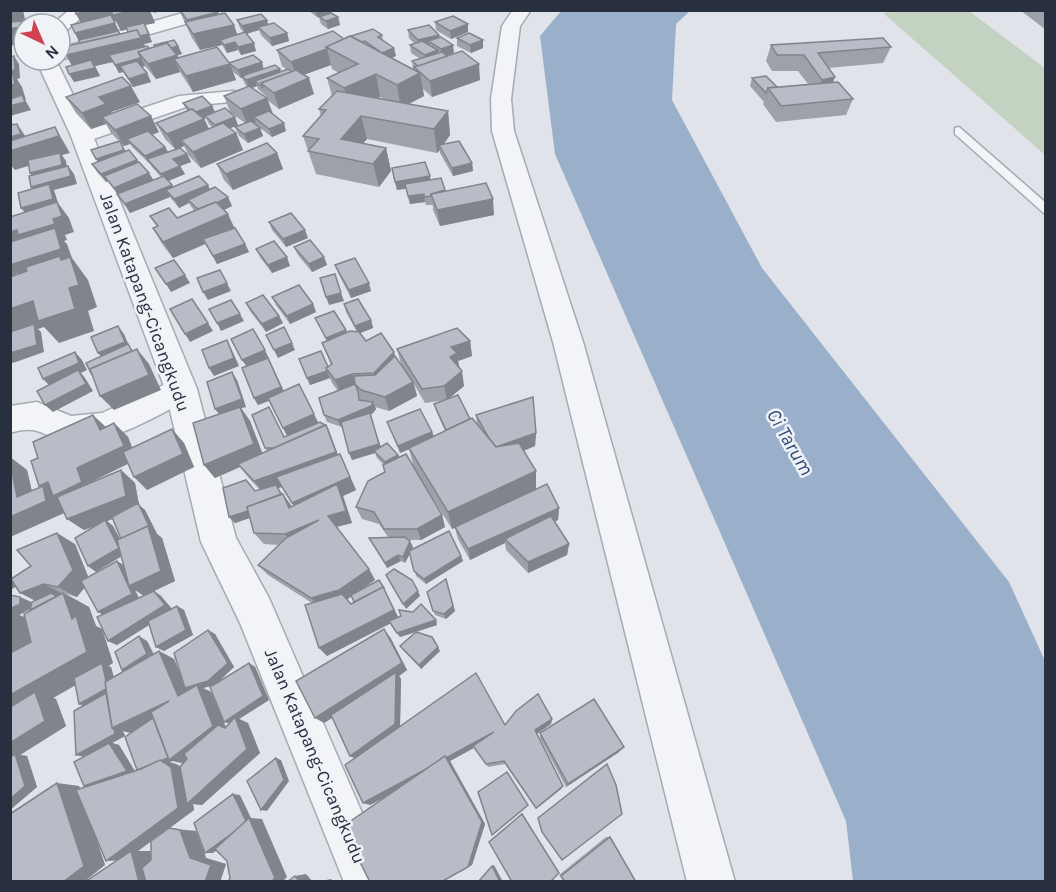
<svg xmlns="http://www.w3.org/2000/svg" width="1056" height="892" viewBox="0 0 1056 892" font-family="Karla,sans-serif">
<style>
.green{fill:#c4d3c1}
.water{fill:#9aafc9}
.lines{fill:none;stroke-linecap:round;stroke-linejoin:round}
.service-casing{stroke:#a5aab3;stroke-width:3}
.minor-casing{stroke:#a5aab3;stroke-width:3}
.tertiary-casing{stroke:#a5aab3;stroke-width:3}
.service{fill:#f2f4f7;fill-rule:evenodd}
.minor{fill:#f2f4f7;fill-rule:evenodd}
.tertiary{fill:#f2f4f7;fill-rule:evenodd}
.wall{fill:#9da2aa;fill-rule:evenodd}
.shaded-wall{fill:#80848b}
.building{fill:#b7bcc6;stroke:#80848b;stroke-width:1.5}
.labels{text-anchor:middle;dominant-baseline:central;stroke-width:5;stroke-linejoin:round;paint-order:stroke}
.street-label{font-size:18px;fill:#283040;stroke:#eff2f6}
.water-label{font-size:20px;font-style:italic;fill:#324c75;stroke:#eff2f6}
</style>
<rect width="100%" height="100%" fill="#e0e3e9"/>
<path class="green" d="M906,11H969L1045,68V155L883,13Z"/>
<path class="water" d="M562,10L690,11L676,24L672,100L762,268L1009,582L1045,661V881H853L846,821L555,154L540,36Z"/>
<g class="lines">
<g class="service-casing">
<path id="service" d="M959,127L1046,203V215L955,134V128Z"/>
</g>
<g class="minor-casing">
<g id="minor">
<path d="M193,10H223L220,14L60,60V48Z"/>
<path d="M513,10H531L520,26L511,99L514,131L583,342L735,882H687L553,342L492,131L491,99L502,26Z"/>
<path d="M233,91L240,93L243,97L240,101L189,106L82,143L74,141L71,136L74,131L179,96Z"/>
<path d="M181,377L192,380L197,389L192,398C153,417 117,442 72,442C45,442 44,422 10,433V406L37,402L71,416L102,413Z"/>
</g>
</g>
<g class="tertiary-casing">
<g id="tertiary">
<path d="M69,10H90L66,31L60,32V24H53Z"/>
<path d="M36,60H56L93,136L197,389L236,538L269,598L392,882H344L240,623L201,542L165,389L71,136Z"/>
</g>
</g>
<use href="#service" class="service"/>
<use href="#minor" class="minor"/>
<use href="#tertiary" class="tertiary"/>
</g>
<g class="wall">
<path d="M75,10H150V11L155,23L145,25L152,42L144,44L145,46L149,48L178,46L182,54L177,55L179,58L264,69H280L281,72L286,69L282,66L277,50L344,39L382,35L383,40L396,56L392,58L413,69L412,61L419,58L411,53L410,45L415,44L409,38L408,30L439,35L440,37L454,53L446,56L480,80L432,97L423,89L424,96L408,104L448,111L450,135L444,144L472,163L473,171L453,176L440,153V150L437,153L367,139L363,143L386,148L391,171L379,187L316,174L303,136L321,116L319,109L332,96L327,78L339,73L332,69L331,65L304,75L314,94L279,109L267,100L272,113L286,131L272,137L260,128L263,136L248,143L239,136L235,127L245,123L230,112L224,96L247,87L245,84L242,78H241L232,71L236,80L193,92L180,72L156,79L145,66L141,67L147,73L151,82L133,87L123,72L119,73L113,62L95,66L100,76L74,82L72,65L66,55L80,43L75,33L81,22ZM114,21H116L121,31L127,29L128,32L120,34ZM257,86L258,89L266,96L267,98L252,88ZM380,97L388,101L376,99Z"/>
<path d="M179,10H217L219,14L234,25L237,34L244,33L240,28L237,20L268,24L287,33L289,41L272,46L261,35L259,30L247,34L256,51L241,55L238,50L227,53L222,45L200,50L192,38Z"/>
<path d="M310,10H332V12L331,13L338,17L340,25L328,29L321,24L319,17L326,14L317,17L310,12Z"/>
<path d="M1020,10H1046V30Z"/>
<path d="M435,22L468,32L451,39L436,30Z"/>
<path d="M457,38L483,48L471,53L457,46Z"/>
<path d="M771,45L891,47L883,63L828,68L833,82L853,99L846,115L776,122L763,104L764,102L750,86L752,78L777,87L808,84L798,71H772L766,61Z"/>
<path d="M66,97L140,102L111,112L159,132L152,135L165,147L168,152L175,149L165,139L156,123L187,111L183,103L212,106L215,112L238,125L230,128L236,133L243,150L201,168L189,156L184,146L180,148L187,154L191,162L180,166L185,174L168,181L173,187L210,190L232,206L224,210L245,244L249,252L217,264L206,244L173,258L162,244L153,228L157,227L150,216L177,218L195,211L192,208L189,203L179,208L170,197L130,213L108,181L106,182L97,172L92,164L98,162L96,159L119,141L111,133L106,124L91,129L76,113ZM204,118H206L209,124L212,127L209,129ZM120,142L124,146L130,144L132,147L150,164L152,167L161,177L153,180L149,173L139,162L125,151Z"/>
<path d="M277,153L283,169L233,190L224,180L217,164Z"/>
<path d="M392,168L430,176V180L445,191L494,215L440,226L433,210V205H426L425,202L410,204L406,189L397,190Z"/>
<path d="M269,222L308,238L286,247L272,230Z"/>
<path d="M294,247L324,257L327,265L312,272L298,255Z"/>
<path d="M256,249L290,266L272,273L260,257Z"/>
<path d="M335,265L371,291L351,298L338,273Z"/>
<path d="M272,297L313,304L316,312L290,324L276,305Z"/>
<path d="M246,303L279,316L283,323L266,332L250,311Z"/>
<path d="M344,304L371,320L373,328L360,333L366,341L396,358L408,375L401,364L397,349L470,341L472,356L458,361L464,386L447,400L477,424L476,415L536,433L535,446L524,451L536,471V489L559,508L558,520L555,521L569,544L567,555L528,573L506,550L505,543L470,560L458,539L455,528L452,529L414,468L409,449L400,453L387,422L432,432L434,436L445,431L436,411L434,404L445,400L425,403L414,384L417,396L389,411L375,407L376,409L373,413L370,415L381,447L398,455L442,515L445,527L421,540H409L413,547L411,550L461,556L463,561L426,584L416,576L410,553L405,563L401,561L387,568L369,538L388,537L379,524L362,519L356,507L385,472L383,464L377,458L375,453L352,460L349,453L342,427L327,422L324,415L338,391L332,383L330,378L310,385L307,378L331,365L322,343L327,341L315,318L346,330V333L357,332L346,312Z"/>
<path d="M269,357L268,358L284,391L319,423L328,428L338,455L340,454L356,490L343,496L352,523L337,527L369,569L375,580L362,589L387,593H386L398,617L436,620L437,625L416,632L440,651L421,669L403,650L400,646L416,632L400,637L391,623L327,656L312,603L268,575L258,565L279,545L264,544L254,533L250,518L235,523L229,517L255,491L260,490L248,477L240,467L215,478L204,465L219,414L215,409L237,380L246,407L241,408L250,421L262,453L267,451L265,448L269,407L284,437L287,436L269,401L258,405L254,398L242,368ZM283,487L294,505L292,506L278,488ZM352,596L354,602L351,604L347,600Z"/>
<path d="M114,423L128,437L132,448L184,443L194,467L147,490L128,464L93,481V482L121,470L135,483L139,505L145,510L157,534L162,538L175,581L154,591L161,596L171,609L177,606L184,610L193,635L164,651L156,647L149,625L117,645L108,641L102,614L98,612L84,587L77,597L66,594L89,607L96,626L102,629L113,663L108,666L111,667L114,677L124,671L122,670L147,641L154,654L159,651L174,659L181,676L208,630L215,634L234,667L216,684L249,663L255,667L269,700L239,719L248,723L260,753L202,805L193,804L194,810L155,839L169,828L196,831L206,858L226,864L220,882H10L79,786L80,789L88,786L84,757L76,755L83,706L79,704L76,685L53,698L56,699L66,726L20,755L27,756L37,787L10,810V595L20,597L31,602L30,609L19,615L25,617L30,610L35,601L16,587L10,590V572L13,578L75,544L88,577L117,561L124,566L121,557L94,526L84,530L67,519L63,510L64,513L10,537V457L27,470L32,491L41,487L39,486L106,427ZM113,519L121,539H120L113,526L107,521ZM135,590L144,595L139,598ZM214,685L229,724L226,727L211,692L203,688ZM123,731L133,732L137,770H139L135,771L119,745L112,743L125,736ZM173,761L183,763L180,766L176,764L169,762ZM95,836L117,860L88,879L86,880L105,865ZM151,841V855L150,851H138Z"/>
<path d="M427,592L455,611L446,619L435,615Z"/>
<path d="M390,637L407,670L399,676L401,679L400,726L505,725L552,719L551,724L537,734L561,789L536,809L505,764L488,767L474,748L450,761L485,824L472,865L442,882H370L388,796L370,805L355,759L332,718L324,723Z"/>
<path d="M540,733L619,752L566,787L540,738Z"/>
<path d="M538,818L562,860L561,859L542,832Z"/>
<path d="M606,837H610L564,882L559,875Z"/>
</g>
<g class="shaded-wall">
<path d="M10,10H23L26,24H24V35L14,37L18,44L10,46Z"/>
<path d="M91,10H150V11L155,23L145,25L152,42L144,44L148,53L138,52L113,62L95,66L100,76L74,82L69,74L75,71L66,55L123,39L145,25L121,31L116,21L85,30L76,14Z"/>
<path d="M152,10H165L154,13Z"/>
<path d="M315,10H332V12L317,17Z"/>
<path d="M218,12L223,27L234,25L239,40H220L222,45L200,50L187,20Z"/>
<path d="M338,17L340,25L328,29L326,21Z"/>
<path d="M267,20L269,28L258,27L259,30L245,34L242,26Z"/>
<path d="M115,23L119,31L79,41L75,33Z"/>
<path d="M468,24V32L451,39L450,31Z"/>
<path d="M287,33L289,41L272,46L270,38Z"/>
<path d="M439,35L440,43L428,41L429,46L419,48L418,40Z"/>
<path d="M483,40V48L471,53L470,45Z"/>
<path d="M235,42L238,50L227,53L224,45Z"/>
<path d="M254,43L256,51L241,55L238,47Z"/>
<path d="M453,45L454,53L441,57V49Z"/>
<path d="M178,46L182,54L162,59L158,51Z"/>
<path d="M394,48L396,56L383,61L381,53Z"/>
<path d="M327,49L331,65L297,77L309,78L314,94L279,109L274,93L296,75L291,62Z"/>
<path d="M438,50L439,58L426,63L425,55Z"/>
<path d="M177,55L184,71L174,59L180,72L156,79L148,64Z"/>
<path d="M14,56L19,64L20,78L17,79L22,87L26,100H25L31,110L10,116V80Z"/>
<path d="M141,58L145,66L124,72L120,66L123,72L119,73L115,65Z"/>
<path d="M262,62L264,70L242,76V78H241L238,70Z"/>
<path d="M230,64L236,80L193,92L186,76Z"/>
<path d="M479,64L480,80L432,97L430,81Z"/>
<path d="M280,69L282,77L255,81L257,86L249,89L246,80Z"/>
<path d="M147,73L151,82L133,87L129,79Z"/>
<path d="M420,73L424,96L401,108L397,85Z"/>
<path d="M376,74L380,97L350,112L344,88Z"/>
<path d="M835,77L829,93L815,95L822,80Z"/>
<path d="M131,86L140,102L111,112L115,120L102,117L106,124L91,129L82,113L99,97Z"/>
<path d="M267,98L273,114L254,117L256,122L248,126L241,109Z"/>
<path d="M212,106L216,114L205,116L206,118L196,121L192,113Z"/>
<path d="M448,111L450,135L441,148L439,145L440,150L437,153L434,129Z"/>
<path d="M151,116L159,132L131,143L127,139L130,144L124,146L115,130Z"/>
<path d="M361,116L367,139L350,159L341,139Z"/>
<path d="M235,117L238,125L219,133L215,125Z"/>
<path d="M204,119L212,135L181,140L184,146L176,150L167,134Z"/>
<path d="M284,123L286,131L272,137L269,129Z"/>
<path d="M17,124L28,140L55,127L70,153L62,155L66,161L68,173L36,181L30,173L61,156L15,170L10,164V136Z"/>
<path d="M260,128L263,136L248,143L244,134Z"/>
<path d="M236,133L243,150L201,168L193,152Z"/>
<path d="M120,141L129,158L101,167L96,159Z"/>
<path d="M165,147L170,155L147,159L149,164L145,156Z"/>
<path d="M386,148L391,171L379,187L373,164Z"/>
<path d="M277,153L283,169L233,190L226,174Z"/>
<path d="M187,154L191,162L180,166L185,174L166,182L161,174L173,159Z"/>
<path d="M137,160L142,168L104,176L108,181L106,182L101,174Z"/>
<path d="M472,163L473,171L453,176L452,168Z"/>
<path d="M68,166L74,174L77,184L54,190L55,193L58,203L69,218L74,232L65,235L67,240L64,241L67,244L72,258L88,280L97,307L88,311L94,331L59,343L44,327L38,329L41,332L44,352L13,363L10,361V309L24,281L16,273V278L10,296V232L28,216L21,208L37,195L31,187Z"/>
<path d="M149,173L154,181L119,196L114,188Z"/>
<path d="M430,176L431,184L397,190L395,182Z"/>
<path d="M172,185L177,194L166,190L170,197L130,213L125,204Z"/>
<path d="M208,185L212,194L188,200L189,203L179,208L174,199Z"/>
<path d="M424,194L425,202L410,204L408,196Z"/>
<path d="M228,197L232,206L204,219L200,211Z"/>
<path d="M493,199L494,215L440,226L437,210Z"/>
<path d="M228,214L235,230L173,258L163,242Z"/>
<path d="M305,230L308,238L286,247L283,239Z"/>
<path d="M245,244L249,252L217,264L213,256Z"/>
<path d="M287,257L290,266L272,273L268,265Z"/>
<path d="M324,257L327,265L312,272L309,264Z"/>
<path d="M220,270L231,291L208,300L203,292Z"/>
<path d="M185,275L190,283L171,292L166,284Z"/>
<path d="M369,283L371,291L351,298L349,290Z"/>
<path d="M341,293L344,301L329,305L326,297Z"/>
<path d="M313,304L316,312L290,324L287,316Z"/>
<path d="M240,314L244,321L221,331L217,323Z"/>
<path d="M279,316L283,323L266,332L262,324Z"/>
<path d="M371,320L373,328L358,334L355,326Z"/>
<path d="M208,323L213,331L190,342L185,334Z"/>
<path d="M118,326L124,334L130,348L134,352L105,361L98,353Z"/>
<path d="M346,330L348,338L329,346L326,338Z"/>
<path d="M227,340L231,348L239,366L214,376L209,368Z"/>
<path d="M470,341L472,356L458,361L459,368L450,357L451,347Z"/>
<path d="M292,343L295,350L278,358L274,350Z"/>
<path d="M137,349L149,364L161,390L114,410L100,396Z"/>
<path d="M265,350L285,394L258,405L254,398L247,367L242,360Z"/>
<path d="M75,352L82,360L87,370L81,373L85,378L93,391L53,412L45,405L51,387L43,379Z"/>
<path d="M394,352L398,367L378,387L374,373Z"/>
<path d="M327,371L330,378L310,385L307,378Z"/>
<path d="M462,371L464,386L447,400L444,386Z"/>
<path d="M232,372L237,380L246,407L241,408L250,421L264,457L238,464L240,467L215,478L204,465L221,416L215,409Z"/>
<path d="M352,374L356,386L355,384L341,394L335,380Z"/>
<path d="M413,382L417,396L389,411L385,397Z"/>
<path d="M373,402L376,409L373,413L370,415L382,451H374L375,453L352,460L349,453L370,415L341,427L338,420Z"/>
<path d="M314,414L321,428L291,442L283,428Z"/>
<path d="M93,415L108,429L100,430Z"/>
<path d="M114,423L128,437L137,459L93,481L98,495L61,502L64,513L10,537V517L17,497L10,457L27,470L35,506L44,489L39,486L77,468Z"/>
<path d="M328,428L342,466L278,488L286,500L283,494L291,506L298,520L288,505L235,523L229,517L264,493L254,481Z"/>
<path d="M172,429L184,443L194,467L147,490L134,477Z"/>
<path d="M432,432L434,439L400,453L398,446Z"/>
<path d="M536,433L535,446L495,461L494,448Z"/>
<path d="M340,454L356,490L343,496L352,523L335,527L328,516L301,515L292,503Z"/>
<path d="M398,455L401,462L387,468L385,462Z"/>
<path d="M121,470L135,483L139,505L145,510L157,534L162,538L175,581L154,591L161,596L173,610L117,645L108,641L144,596L135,590L139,599L107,617L98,612L117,561L125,566L140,508L107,521L113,526L127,553L96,572L88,566L106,522L84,530L67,519Z"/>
<path d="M536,471V489L452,529L448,512Z"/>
<path d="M559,508L558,520L508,542L505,539V543L470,560L468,549Z"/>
<path d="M442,515L445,527L421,540L417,529Z"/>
<path d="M319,520L293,545L285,534Z"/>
<path d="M57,533L75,544L90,581L77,597L58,587Z"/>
<path d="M410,541L413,547L405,563L403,557Z"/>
<path d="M569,544L567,555L528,573V562Z"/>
<path d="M398,555L401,561L387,568L385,563Z"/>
<path d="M461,556L463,561L426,584L424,579Z"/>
<path d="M369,569L375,580L346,600L320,608L311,598Z"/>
<path d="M10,572L16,586L10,590Z"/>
<path d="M446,579L455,611L446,619L444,614Z"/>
<path d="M44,584L63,594L40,603L20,593Z"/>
<path d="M384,588L399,619L327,656L319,648L358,609Z"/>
<path d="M418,591L420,596L406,609L403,604Z"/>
<path d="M63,593L89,607L96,626L102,629L113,663L108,666L111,667L117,691L112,694L116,696L122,724L169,701L184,707L158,719L161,720L175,755L213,726L199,689L193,691L187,689L193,702L178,696L159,651L174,659L186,687L208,681L228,663L208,630L215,634L234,667L215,685L203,688L211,692L226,728L238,733L226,729L227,731L185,764L173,761L169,762L176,764L187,770L192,799L247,749L236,721L231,724L224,722L263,696L249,663L255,667L269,700L239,719L248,723L260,753L202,805L193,804L194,810L138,851H150L159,882H139L132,855L126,860L106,861L178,808L171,767L166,764L146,771L137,770L168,757L155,721L130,733L123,731L125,736L112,743L119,745L136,773L94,787L84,786L127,771L110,744L86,757L76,755L115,734L114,729L112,728L114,727L108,697L89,707L79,704L108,688L103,669L53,698L56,699L66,726L20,755L27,756L37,787L10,810V799L25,786L16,758L10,761V743L45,721L40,706L10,722V695L87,652L78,622L72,619L70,613L53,624L43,619L67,604Z"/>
<path d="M20,597L31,602L30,609L19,615L28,619L36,667L10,658V609Z"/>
<path d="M177,606L184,610L193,635L164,651L156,647Z"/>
<path d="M436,620L437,625L400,637L397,633Z"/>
<path d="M384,629L390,637L407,670L399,676L401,679L400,729L358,760L350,756L396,678L324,723L315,718Z"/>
<path d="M139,636L147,641L155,658L130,674L122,670Z"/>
<path d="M438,647L440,651L421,669L419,665Z"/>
<path d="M552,719L551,724L535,735V730Z"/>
<path d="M494,732L495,736L450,761L485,824L472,865L441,882L449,762L370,805L363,803Z"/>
<path d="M624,747L619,752L566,787L568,784Z"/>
<path d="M276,758L281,760L289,781L267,811L261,810Z"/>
<path d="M57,783L79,786L105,865L86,880L92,879L93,882H63Z"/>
<path d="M563,786L561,789L536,809V808Z"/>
<path d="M233,794L240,795L251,818L262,819L287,877L282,882H271L252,824L213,853H205Z"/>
<path d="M180,830L196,831L206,858L226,864L220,882H205L190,858Z"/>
<path d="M494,865L503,882H500L492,866Z"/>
<path d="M306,874L313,882H300L295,876Z"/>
<path d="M331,879L333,882L321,881Z"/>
</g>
<g class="building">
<path d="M75,10H91L76,14Z"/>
<path d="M111,10H135L113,15Z"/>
<path d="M180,10H217L218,12L187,20Z"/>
<path d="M225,13L234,25L193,34L185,22Z"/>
<path d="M331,13L338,17L326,21L319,17Z"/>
<path d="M261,14L267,20L242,26L237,20Z"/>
<path d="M111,15L115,23L75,33L71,25Z"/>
<path d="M453,16L468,24L450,31L435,22Z"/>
<path d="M22,21L20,27L10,29V22Z"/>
<path d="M144,23L149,34L140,36L137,30L128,32L126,27Z"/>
<path d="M274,23L287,33L270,38L258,27Z"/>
<path d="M429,25L439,35L418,40L408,30Z"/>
<path d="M373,29L382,35L378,37L394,48L382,53L365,41L362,42L350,36L345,38Z"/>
<path d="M137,30L141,38L66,55L63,47Z"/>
<path d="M118,31L120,34L80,43L79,40Z"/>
<path d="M333,31L344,39L326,47L327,49L291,62L277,50Z"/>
<path d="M245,32L254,43L238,47L235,42L224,45L220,40Z"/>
<path d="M469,33L483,40L470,45L457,38Z"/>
<path d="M350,36L420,73L397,85L376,74L344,88L327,78L358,64L326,47Z"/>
<path d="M441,37L453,45L441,49L428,41Z"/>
<path d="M883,38L891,47L818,53L835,77L822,80L804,55H777L771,45Z"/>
<path d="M174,40L178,46L171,48L167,43L155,47L154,45Z"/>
<path d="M422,41L438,50L425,55L410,45Z"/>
<path d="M167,43L177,55L148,64L138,52Z"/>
<path d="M147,46L149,48L138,52L141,58L115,65L109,55Z"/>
<path d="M217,47L230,64L186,76L174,59Z"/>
<path d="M462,51L479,64L430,81L414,67Z"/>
<path d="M442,52L447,56L418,66L412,61Z"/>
<path d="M253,55L262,62L238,70L229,63Z"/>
<path d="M14,56L15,70L10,71V57Z"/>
<path d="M91,60L95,68L69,74L66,67Z"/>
<path d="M137,61L147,73L129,79L120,66Z"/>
<path d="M275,65L280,69L246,80L242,76Z"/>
<path d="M288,69L292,72L261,83L263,88L255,81Z"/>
<path d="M296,70L309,78L274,93L261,83Z"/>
<path d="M10,71H12L15,84L10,85Z"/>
<path d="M766,76L777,87L768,88L766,93L752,78Z"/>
<path d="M122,77L131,86L99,97L106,104L82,113L66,97Z"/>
<path d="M838,82L853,99L781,106L768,88Z"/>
<path d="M249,86L267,98L241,109L224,96Z"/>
<path d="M337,91L448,111L434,129L361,116L341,139L386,148L373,164L308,151L319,139L303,136L326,110L319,109Z"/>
<path d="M22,95L25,102L10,106V99Z"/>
<path d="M202,96L212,106L196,112L192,109L190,110L183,103Z"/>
<path d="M137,104L151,116L115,130L102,117Z"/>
<path d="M225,108L235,117L215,125L205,116Z"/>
<path d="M192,109L204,119L167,134L156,123Z"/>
<path d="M269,111L284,123L269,129L254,117Z"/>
<path d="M251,121L260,128L244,134L235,127Z"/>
<path d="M223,123L236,133L193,152L181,140Z"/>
<path d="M17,124L21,134L10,137V125Z"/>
<path d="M55,127L59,136L10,151V141Z"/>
<path d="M148,131L165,147L145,156L127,139Z"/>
<path d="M120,141L124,150L96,159L91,150Z"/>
<path d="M459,141L472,163L452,168L439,145Z"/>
<path d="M267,143L277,153L226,174L217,164Z"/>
<path d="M180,148L187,154L173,159L180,166L161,174L147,159Z"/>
<path d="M129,150L137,160L101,174L92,164Z"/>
<path d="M60,153L62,165L30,173L28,160Z"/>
<path d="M139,162L149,173L114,188L104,176Z"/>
<path d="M425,162L430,176L395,182L392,168Z"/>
<path d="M68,166L71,176L31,187L29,176Z"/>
<path d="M164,176L172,185L125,204L117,194Z"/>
<path d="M199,176L208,185L174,199L166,190Z"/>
<path d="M441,178L445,190L431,194V196L424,197V194L408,196L405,184Z"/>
<path d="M486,183L493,199L437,210L431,194Z"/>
<path d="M49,184L53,199L21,208L18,193Z"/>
<path d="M215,187L228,197L217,203L216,202L198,209L188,200Z"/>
<path d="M57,202L62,216L53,219L55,224L18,235L17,230L10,232V217Z"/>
<path d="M216,202L228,214L163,242L153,228L158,226L150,216L169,208L177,218Z"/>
<path d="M291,213L305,230L283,239L269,222Z"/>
<path d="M55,228L61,249L10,265V242Z"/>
<path d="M235,228L245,244L213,256L203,239Z"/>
<path d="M310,240L324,257L309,264L294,247Z"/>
<path d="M274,241L287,257L268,265L256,249Z"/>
<path d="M60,256L61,260L70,257L79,285L69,288L75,309L38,321L33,301L10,309V277L27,271L26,267Z"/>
<path d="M355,258L369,283L349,290L335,265Z"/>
<path d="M174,260L185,275L166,284L155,268Z"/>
<path d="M220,270L227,283L203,292L197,278Z"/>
<path d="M335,274L341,293L326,297L320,278Z"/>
<path d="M299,285L313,304L287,316L272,297Z"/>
<path d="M263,295L279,316L262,324L246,303Z"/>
<path d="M192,299L208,323L185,334L170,309Z"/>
<path d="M358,299L371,320L355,326L344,304Z"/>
<path d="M231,300L240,314L217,323L209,309Z"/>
<path d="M334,311L346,330L326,338L315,318Z"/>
<path d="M34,324L37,345L10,353V332Z"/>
<path d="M118,326L125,342L98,353L91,337Z"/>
<path d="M284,327L292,343L274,350L266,335Z"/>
<path d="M457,328L470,341L451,347L457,353L450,357L462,371L444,386L422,389L397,349Z"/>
<path d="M253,329L265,350L242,360L231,339Z"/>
<path d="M350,331L359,332L366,341L381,333L394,352L374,373L352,374L335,380L326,368L332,364L322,343Z"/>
<path d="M227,340L234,358L209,368L202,350Z"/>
<path d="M128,344L132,351L90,369L92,375L86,363Z"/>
<path d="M137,349L149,375L100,396L90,369Z"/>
<path d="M321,351L328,367L326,368L327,371L307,378L299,359Z"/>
<path d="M75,352L79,363L43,379L38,368Z"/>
<path d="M395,356L413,382L385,397L361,390L355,384L354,376L375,375Z"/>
<path d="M268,358L281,387L254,398L242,368Z"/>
<path d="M78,370L86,384L45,405L37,391Z"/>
<path d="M232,372L242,399L215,409L207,382Z"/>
<path d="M299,384L314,414L283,428L268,398Z"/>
<path d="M355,384L358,392L359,400L373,402L371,406L338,420L324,415L319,398Z"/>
<path d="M458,395L470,419L446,430L434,404Z"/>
<path d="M533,397L536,433L496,447L489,438L476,415Z"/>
<path d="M240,407L254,444L204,465L193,423Z"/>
<path d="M269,407L284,437L320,422L325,425L274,448H265L252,415Z"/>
<path d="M420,409L432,432L398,446L387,422Z"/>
<path d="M370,413L379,444L349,453L341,422Z"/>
<path d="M93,415L100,430L114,423L124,446L77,468L82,482L53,496L48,482L39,486L31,461L38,458L33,442Z"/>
<path d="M472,418L496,447L519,443L536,471L448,512L409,448Z"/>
<path d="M326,425L336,452L254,481L238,464Z"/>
<path d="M172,429L183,454L134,477L123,452Z"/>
<path d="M387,443L398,455L385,462L374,451Z"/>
<path d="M340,454L350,477L292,503L276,477Z"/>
<path d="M406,454L442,515L417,529H384L374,512L356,507L368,481L385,472L383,465Z"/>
<path d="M10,461L17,497L43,486L46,501L10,517Z"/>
<path d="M121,470L126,496L67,519L57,497Z"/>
<path d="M246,480L255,491L276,485L281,494L247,507L248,511L229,517L223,488Z"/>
<path d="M337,484L346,511L328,516L369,569L339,590L311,598L258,565L286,538L319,520L285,534L254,533L247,507L283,494L289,508Z"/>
<path d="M547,484L559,508L468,549L455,527Z"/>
<path d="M138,503L150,528L148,526L121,539L112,517Z"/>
<path d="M551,516L569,544L528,562L505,539Z"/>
<path d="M105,520L119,548L88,566L75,538Z"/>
<path d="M148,526L161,571L129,586L117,540Z"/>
<path d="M449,531L461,556L424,579L414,571L409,551Z"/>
<path d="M57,533L73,570L58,587L44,584L20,593L11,579L31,566L17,550Z"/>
<path d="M404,537L410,541L403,557L398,555L385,563L369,538Z"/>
<path d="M117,561L132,594L98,612L81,581Z"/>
<path d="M394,569L412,580L418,591L403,604L386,575Z"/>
<path d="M446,579L453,606L444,614L433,611L427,592Z"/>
<path d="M379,580L384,588H383V587L354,602L351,595Z"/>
<path d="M383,587L394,610L319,648L305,605L342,594L351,604Z"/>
<path d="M154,591L165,605L108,641L97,617Z"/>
<path d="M51,593L57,596L30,610L32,602Z"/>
<path d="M63,593L72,619L76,616L87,652L10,695V653L31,642L24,614Z"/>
<path d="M10,595L20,597V604L10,609Z"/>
<path d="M421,604L436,620L397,633L389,621L401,616L399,610L413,612Z"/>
<path d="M177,606L186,630L156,647L148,621Z"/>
<path d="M384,629L402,663L315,718L296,681Z"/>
<path d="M208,630L228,663L208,681L185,688L174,653Z"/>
<path d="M416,632L432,637L438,647L419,665L400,646Z"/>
<path d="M139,636L147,654L122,670L115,652Z"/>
<path d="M159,651L178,696L197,685L213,726L169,760L151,712L169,701L112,728L105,682Z"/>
<path d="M102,663L106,681L105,682L106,689L79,704L74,678Z"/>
<path d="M249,663L263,696L224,722L210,687Z"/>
<path d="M396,672L395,724L350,756L331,715Z"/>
<path d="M476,673L505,725L516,711L538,694L552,719L535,730L563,786L536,808L504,761L486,764L473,746L494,732L446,758L445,756L430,767L363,803L345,765Z"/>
<path d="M35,692L45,721L10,743V707Z"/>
<path d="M106,693L112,728L114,729L115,734L76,755L74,711Z"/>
<path d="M594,699L624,747L568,784L540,733Z"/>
<path d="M235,717L247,749L187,804L180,767L187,759L184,754L218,725L225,728Z"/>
<path d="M153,718L168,758L137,770L125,737Z"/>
<path d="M109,743L127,771L84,786L74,762Z"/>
<path d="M15,754L25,786L10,799V757Z"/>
<path d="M445,756L482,822L468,867L441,882H370L342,827Z"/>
<path d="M276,758L284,780L261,810L247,781Z"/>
<path d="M160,760L171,767L178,808L106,861L76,790L141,769Z"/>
<path d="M607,764L616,785L622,814L562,860L542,832L538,818Z"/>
<path d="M507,772L528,805L492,835L478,792Z"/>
<path d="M57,783L84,866L63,882H10V814Z"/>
<path d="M233,794L246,821L238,829L205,853L194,823Z"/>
<path d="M522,814L559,873L550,882H512L489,842Z"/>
<path d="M249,818L275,878L271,882H228L230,878L227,861L215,849Z"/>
<path d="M169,828L180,830L190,858L211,865L205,882H146L142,868L151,860V841Z"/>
<path d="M610,837L636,882H565L561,876Z"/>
<path d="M131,851L139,882H85Z"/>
<path d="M492,866L500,882H478Z"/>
<path d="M295,876L300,882H287Z"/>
</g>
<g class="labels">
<g class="street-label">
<text transform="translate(145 302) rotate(70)">Jalan Katapang-Cicangkudu</text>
<text transform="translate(315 756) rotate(67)">Jalan Katapang-Cicangkudu</text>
</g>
<g class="water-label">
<text transform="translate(790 442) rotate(60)">Ci Tarum</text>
</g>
</g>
<rect width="1056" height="892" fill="none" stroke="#283040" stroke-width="24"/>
<g transform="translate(42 42) rotate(136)"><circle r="28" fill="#eff2f6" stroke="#9fa4ad" stroke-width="1.5"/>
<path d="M0-4.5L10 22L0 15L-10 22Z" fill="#cf4351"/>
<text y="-9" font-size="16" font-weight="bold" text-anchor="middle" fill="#283040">N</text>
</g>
</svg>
